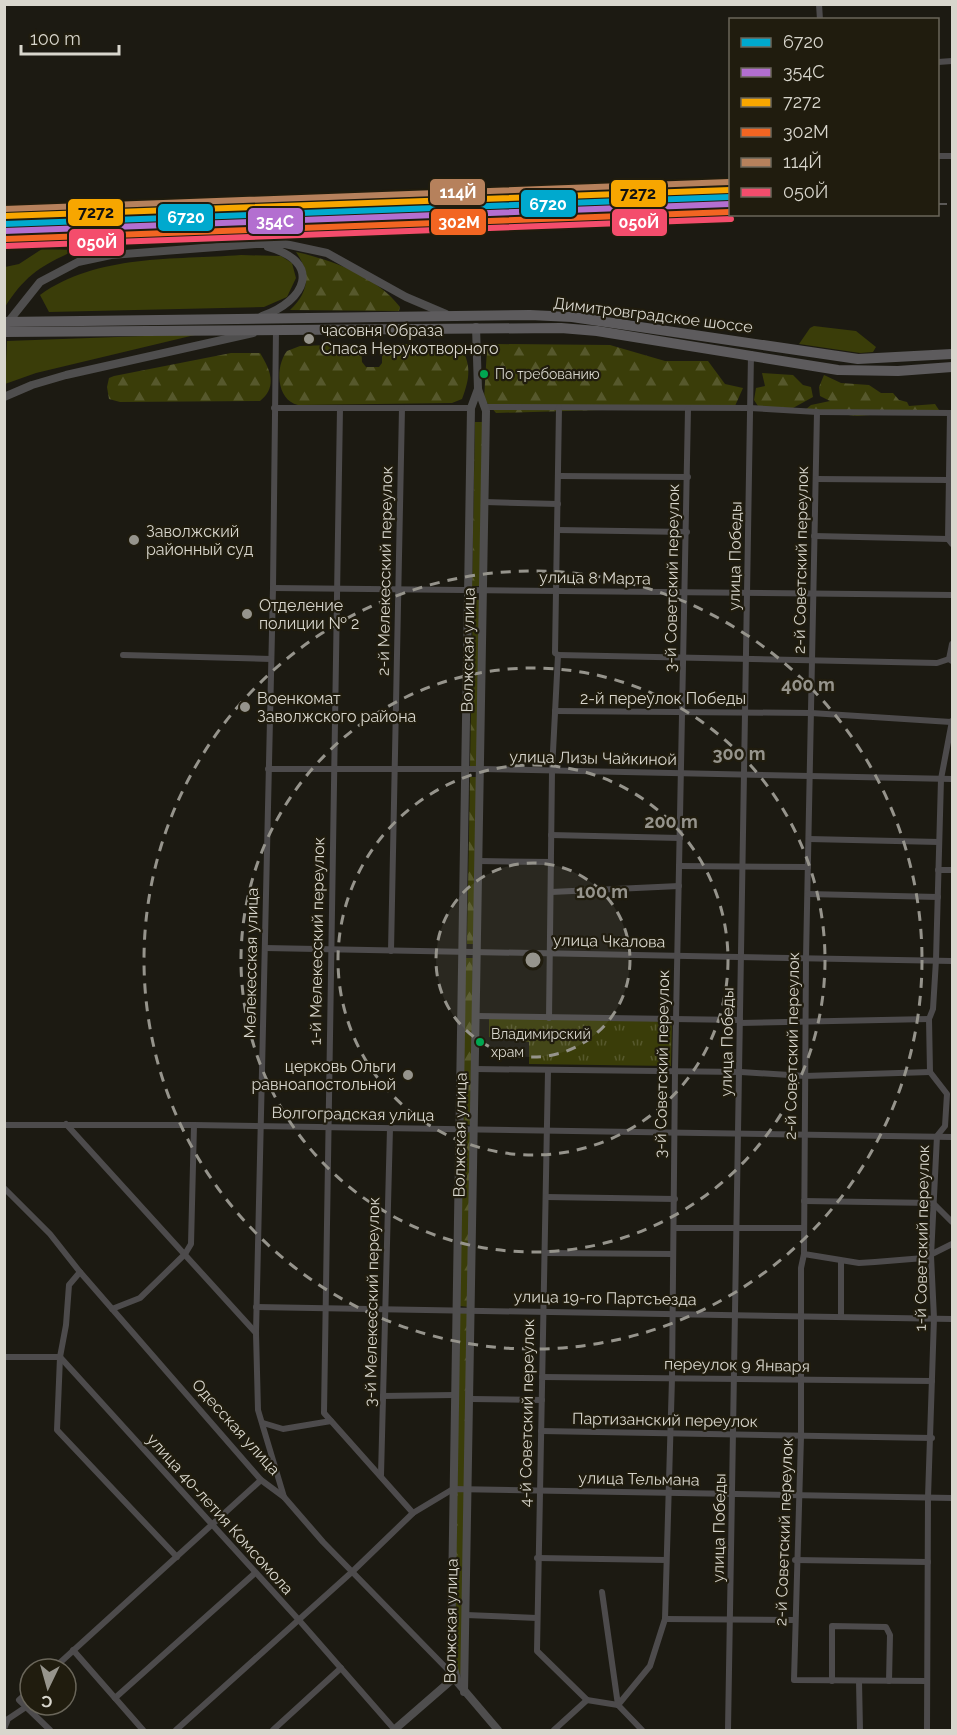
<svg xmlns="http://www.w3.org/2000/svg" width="957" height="1735" viewBox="0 0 957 1735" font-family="Raleway,sans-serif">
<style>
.green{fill:#3a3d09}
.forest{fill:url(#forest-firs)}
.park{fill:url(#park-tufts)}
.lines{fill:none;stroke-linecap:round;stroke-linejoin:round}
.street{stroke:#4d4b4c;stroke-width:6}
.secondary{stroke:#4f4e4e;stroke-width:8}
.highway{stroke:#5d5b5d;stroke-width:10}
.rail{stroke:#5b5957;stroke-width:2;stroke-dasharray:9 4.5;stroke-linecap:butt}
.rail-1-casing{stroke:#201c0e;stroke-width:10}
.rail-2-casing{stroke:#201c0e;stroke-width:10}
.rail-3-casing{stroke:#201c0e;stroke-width:10}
.rail-4-casing{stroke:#201c0e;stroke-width:10}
.rail-5-casing{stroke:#201c0e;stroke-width:10}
.rail-6-casing{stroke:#201c0e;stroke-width:10}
.rail-1{stroke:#00a9ce;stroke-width:6}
.rail-2{stroke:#b36fd0;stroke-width:6}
.rail-3{stroke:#f7a600;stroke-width:6}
.rail-4{stroke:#f26522;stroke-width:6}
.rail-5{stroke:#b6815c;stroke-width:6}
.rail-6{stroke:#f44d6c;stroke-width:6}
.ring{fill:none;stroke:#96948c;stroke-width:3;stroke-dasharray:10 8}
.poi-dot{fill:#96948c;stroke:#201c0e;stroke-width:2}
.bus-dot{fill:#00a651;stroke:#201c0e;stroke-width:2}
.labels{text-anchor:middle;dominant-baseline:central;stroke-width:4.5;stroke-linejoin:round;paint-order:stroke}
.bus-label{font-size:14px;fill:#d8d6cd;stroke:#201c0e;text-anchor:start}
.street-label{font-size:16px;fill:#d8d6cd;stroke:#201c0e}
.poi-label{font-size:16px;fill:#d8d6cd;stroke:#201c0e;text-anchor:start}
.centre{fill:#96948c;stroke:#201c0e;stroke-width:3}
.ring-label{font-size:18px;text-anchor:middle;font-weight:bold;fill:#96948c;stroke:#201c0e;stroke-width:4.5;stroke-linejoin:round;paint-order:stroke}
.line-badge{stroke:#201c0e;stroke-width:2}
.badge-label{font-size:16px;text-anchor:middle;font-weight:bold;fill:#fff}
.pale-badge-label{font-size:16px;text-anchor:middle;font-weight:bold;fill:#111}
</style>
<defs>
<pattern id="forest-firs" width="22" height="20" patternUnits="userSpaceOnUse" patternTransform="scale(1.5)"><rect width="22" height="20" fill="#3a3d09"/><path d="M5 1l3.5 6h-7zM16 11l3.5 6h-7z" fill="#56582c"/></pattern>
<pattern id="park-tufts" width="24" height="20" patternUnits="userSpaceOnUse" patternTransform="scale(1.5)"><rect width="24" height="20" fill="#3a3d09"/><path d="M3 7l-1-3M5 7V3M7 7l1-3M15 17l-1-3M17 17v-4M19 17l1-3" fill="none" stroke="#56582c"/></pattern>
</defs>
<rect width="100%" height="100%" fill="#1c1a12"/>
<g class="green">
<path d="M42,249L76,250C42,265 25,275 5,307V267L19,264Z"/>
<path d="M241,255L281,256L292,263L296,278L287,297L264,307L49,312L40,295C97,254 174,260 241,255Z"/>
<path d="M814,326L856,331L876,347L873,352L860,353L799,344L810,328Z"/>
<path d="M199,334L36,373L5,384L7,341Z"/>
</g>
<g class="forest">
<path d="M296,252C333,260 377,277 400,307L399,311L290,310C309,292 311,274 296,252Z"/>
<path d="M361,344L362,362L366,367H379L382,363V344H459C472,364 470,378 462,399L452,403L298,405C276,400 275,366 287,351L300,346Z"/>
<path d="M495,344L610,345L665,361H708L725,384L743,388L735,406L496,413L484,399L487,349Z"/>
<path d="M231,353H260C270,369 278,387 260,401L120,402L109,399L107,387L109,378L114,376Z"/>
<path d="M762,373L793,375L803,385L811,387L813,397L793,408L760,409L754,400L756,388L765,386Z"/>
<path d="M824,375L841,383L869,385L881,393H893L899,400L907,402L909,406L935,404L939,410L857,416L805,410L811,405L830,401L820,396L819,387Z"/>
<path d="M475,422H483L480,586H472Z"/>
<path d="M473,599L481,600L478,766H470Z"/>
<path d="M470,777H478L475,944H467Z"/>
<path d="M465,958H473L471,1125L463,1124Z"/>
<path d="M463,1131H472L469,1307L460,1306Z"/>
<path d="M460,1312H469L466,1488L457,1487Z"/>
<path d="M457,1491L466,1492L463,1680L454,1662Z"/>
</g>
<path class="park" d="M489,1018L672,1021L671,1066L529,1064V1042L489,1037Z"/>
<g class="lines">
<g class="street">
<path d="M819,4L820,20"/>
<path d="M938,62L952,61"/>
<path d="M938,156H952"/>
<path d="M276,329L273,588L256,1333L258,1410L284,1497"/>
<path d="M485,407L750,408L817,412L952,413"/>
<path d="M274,408H471"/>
<path d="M340,408L324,1413L413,1513"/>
<path d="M817,412L806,958L804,1254L801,1268V1437L794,1680L927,1681"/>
<path d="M950,413L948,539L952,544"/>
<path d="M559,476L688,477"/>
<path d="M816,479L949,480"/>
<path d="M485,502L558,504"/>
<path d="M558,530L687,532"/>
<path d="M814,536L948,539"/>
<path d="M273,588L952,595"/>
<path d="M952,644L949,659L952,661"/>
<path d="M123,655L271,659"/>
<path d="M558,655L937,663L949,659"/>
<path d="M555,711L811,713L951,722"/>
<path d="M268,769H481L952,779"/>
<path d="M551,835L680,838"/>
<path d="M809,839L939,842"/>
<path d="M479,861L551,862"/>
<path d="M679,866L808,867"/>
<path d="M938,870H952"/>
<path d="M551,892L679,886"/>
<path d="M808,894L938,897"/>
<path d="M265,948L952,961"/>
<path d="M391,951L402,408"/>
<path d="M477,1016L740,1020"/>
<path d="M549,1018L552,771L558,655L555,653L559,408"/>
<path d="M740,1023L929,1019"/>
<path d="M476,1069L741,1072L805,1076L930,1072"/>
<path d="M548,1071L537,1651L587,1700"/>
<path d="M66,1124L256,1333"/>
<path d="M4,1125H194L952,1137"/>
<path d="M4,1188L50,1234L80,1272L261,1480L284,1497L323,1542L455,1677"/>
<path d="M546,1197L675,1199"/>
<path d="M804,1201L933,1203L952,1222"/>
<path d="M674,1228H804"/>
<path d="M545,1253L673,1254"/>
<path d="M804,1254L859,1263L875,1262L924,1258L952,1244"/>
<path d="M841,1261V1316"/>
<path d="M80,1272L69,1285L66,1325L60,1357L57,1430L177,1557"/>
<path d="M256,1307L952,1319"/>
<path d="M112,1309L140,1298L185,1254L191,1244L194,1125"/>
<path d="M4,1357H60L298,1619L395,1730"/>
<path d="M542,1377L932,1381"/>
<path d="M383,1396L454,1395"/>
<path d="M471,1399L542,1400"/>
<path d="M263,1423L283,1429L331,1421"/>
<path d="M541,1431L932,1438"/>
<path d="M381,1475L390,1128"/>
<path d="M537,1558L666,1560"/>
<path d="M795,1560L928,1562"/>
<path d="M602,1592L618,1705L642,1730"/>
<path d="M466,1615L537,1618"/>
<path d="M665,1619L794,1620"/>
<path d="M73,1650L143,1730"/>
<path d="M53,1669L261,1480"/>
<path d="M832,1681V1626L886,1627L890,1635L889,1681"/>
<path d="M859,1681L860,1730"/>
<path d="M30,1690L19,1700L50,1730"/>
<path d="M115,1698L255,1573"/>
<path d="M587,1700L618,1705"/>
<path d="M618,1705L650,1666L665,1619L672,1378L675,1071L688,409"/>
<path d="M4,1729L8,1719L26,1707"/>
<path d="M176,1730L353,1571L413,1513L453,1489L952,1498"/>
<path d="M273,1730L341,1668"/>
<path d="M554,1730L587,1700"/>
<path d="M728,1730L751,354"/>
<path d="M927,1730L928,1497L934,1318L931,1256L937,1136L945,1126L947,1094L930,1072L929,1019L933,1009L936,960L941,779L952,721"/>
</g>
<g class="secondary">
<path d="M262,316C306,301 323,262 268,247"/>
<path d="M5,326L40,282L78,262L111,255L256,244H285L327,253L406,297L446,314"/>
<path d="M478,389L471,408L451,1657L458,1683L498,1730"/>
<path d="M4,397L32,385L66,375L253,333"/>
<path d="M464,1692L486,411L478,389L476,327"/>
<path d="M394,1730L455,1677"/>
</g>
<g class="highway">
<path d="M4,322L530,315L572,317L858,359L952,354"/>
<path d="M4,332L561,328L597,331L838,370L898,371L952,367"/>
</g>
<g class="rail">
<path d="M938,204H952"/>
<path d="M4,249L427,222L730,210"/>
</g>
<g class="rail-1-casing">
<path id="rail-1" d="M4,224L730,197"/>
</g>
<g class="rail-2-casing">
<path id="rail-2" d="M4,231L730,204"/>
</g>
<g class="rail-3-casing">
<path id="rail-3" d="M4,216L730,190"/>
</g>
<g class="rail-4-casing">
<path id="rail-4" d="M5,239L730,212"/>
</g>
<g class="rail-5-casing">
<path id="rail-5" d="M4,209L729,182"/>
</g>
<g class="rail-6-casing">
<path id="rail-6" d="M5,246L731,219"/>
</g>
<use href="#rail-1" class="rail-1"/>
<use href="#rail-2" class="rail-2"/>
<use href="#rail-3" class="rail-3"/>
<use href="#rail-4" class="rail-4"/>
<use href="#rail-5" class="rail-5"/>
<use href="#rail-6" class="rail-6"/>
</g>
<circle cx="533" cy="960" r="97" fill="#96948c" fill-opacity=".12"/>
<g class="ring">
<circle cx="533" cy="960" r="97"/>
<circle cx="533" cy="960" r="195"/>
<circle cx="533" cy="960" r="292"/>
<circle cx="533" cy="960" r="389"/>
</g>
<g class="poi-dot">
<circle cx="309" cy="339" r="6"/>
<circle cx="134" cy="540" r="6"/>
<circle cx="247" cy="614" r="6"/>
<circle cx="245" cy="707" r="6"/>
<circle cx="408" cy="1075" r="6"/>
</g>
<g class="bus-dot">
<circle cx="484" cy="374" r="5"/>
<circle cx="480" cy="1042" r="5"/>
</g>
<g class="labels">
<g class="bus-label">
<text x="495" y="374">По требованию</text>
<text x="491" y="1034">Владимирский<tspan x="491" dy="18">храм</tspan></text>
</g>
<g class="street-label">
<text transform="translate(653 315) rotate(7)">Димитровградское шоссе</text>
<text transform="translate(735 556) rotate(-89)">улица Победы</text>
<text transform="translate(801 560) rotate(-89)">2-й Советский переулок</text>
<text transform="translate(385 571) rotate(-89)">2-й Мелекесский переулок</text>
<text transform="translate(595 578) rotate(1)">улица 8 Марта</text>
<text transform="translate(672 578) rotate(-89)">3-й Советский переулок</text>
<text transform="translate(468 650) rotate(-89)">Волжская улица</text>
<text x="663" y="698">2-й переулок Победы</text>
<text transform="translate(593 758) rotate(1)">улица Лизы Чайкиной</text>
<text transform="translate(317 941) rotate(-89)">1-й Мелекесский переулок</text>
<text transform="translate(609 941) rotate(1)">улица Чкалова</text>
<text transform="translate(251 963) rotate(-89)">Мелекесская улица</text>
<text transform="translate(727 1042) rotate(-89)">улица Победы</text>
<text transform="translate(792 1046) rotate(-89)">2-й Советский переулок</text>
<text transform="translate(662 1064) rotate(-89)">3-й Советский переулок</text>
<text transform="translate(353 1114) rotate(1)">Волгоградская улица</text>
<text transform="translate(460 1135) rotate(-89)">Волжская улица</text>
<text transform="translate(922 1238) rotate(-89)">1-й Советский переулок</text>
<text transform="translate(605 1298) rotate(1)">улица 19-го Партсъезда</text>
<text transform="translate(372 1302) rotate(-89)">3-й Мелекесский переулок</text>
<text transform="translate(737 1365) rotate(1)">переулок 9 Января</text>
<text transform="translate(527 1413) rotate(-89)">4-й Советский переулок</text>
<text transform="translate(665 1420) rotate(1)">Партизанский переулок</text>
<text transform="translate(236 1427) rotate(48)">Одесская улица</text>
<text transform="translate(639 1479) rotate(1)">улица Тельмана</text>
<text transform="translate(220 1514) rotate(48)">улица 40-летия Комсомола</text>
<text transform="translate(719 1528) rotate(-89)">улица Победы</text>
<text transform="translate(784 1532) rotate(-88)">2-й Советский переулок</text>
<text transform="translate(451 1621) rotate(-89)">Волжская улица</text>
</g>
<g class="poi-label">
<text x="321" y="330">часовня Образа<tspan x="321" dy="18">Спаса Нерукотворного</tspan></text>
<text x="146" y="531">Заволжский<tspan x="146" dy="18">районный суд</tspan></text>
<text x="259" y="605">Отделение<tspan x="259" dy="18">полиции № 2</tspan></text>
<text x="257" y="698">Военкомат<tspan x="257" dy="18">Заволжского района</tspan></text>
<text x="396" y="1066" text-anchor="end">церковь Ольги<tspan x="396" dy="18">равноапостольной</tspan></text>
</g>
</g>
<circle cx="533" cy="960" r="9" class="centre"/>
<g class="ring-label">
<text x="808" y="691">400 m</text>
<text x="739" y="760">300 m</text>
<text x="671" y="828">200 m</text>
<text x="602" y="898">100 m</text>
</g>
<g class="line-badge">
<rect x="429" y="178" width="57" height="28" rx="6" fill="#b6815c"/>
<rect x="610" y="179" width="57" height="29" rx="6" fill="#f7a600"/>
<rect x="520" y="189" width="57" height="29" rx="6" fill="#00a9ce"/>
<rect x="67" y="198" width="57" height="29" rx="6" fill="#f7a600"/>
<rect x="157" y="203" width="57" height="29" rx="6" fill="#00a9ce"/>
<rect x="247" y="207" width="57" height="28" rx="6" fill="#b36fd0"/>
<rect x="430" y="208" width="57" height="28" rx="6" fill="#f26522"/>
<rect x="611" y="208" width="57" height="29" rx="6" fill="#f44d6c"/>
<rect x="68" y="228" width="57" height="29" rx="6" fill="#f44d6c"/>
</g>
<g class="badge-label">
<text x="458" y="198">114Й</text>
<text x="548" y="210">6720</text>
<text x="186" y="223">6720</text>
<text x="275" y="227">354С</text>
<text x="459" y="228">302М</text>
<text x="639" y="228">050Й</text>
<text x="97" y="248">050Й</text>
</g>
<g class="pale-badge-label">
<text x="638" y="199">7272</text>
<text x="96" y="218">7272</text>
</g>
<rect width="957" height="1735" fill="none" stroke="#d8d6cd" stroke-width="12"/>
<rect x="729" y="18" width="210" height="198" fill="#201c0e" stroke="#6a665a" stroke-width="1.5"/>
<rect x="741" y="38" width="30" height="9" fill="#00a9ce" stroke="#6a665a" stroke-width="1.5"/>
<text x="783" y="48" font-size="18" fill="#d8d6cd">6720</text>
<rect x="741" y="68" width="30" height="9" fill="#b36fd0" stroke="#6a665a" stroke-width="1.5"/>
<text x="783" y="78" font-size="18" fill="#d8d6cd">354С</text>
<rect x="741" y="98" width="30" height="9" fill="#f7a600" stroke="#6a665a" stroke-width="1.5"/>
<text x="783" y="108" font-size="18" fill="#d8d6cd">7272</text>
<rect x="741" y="128" width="30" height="9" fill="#f26522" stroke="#6a665a" stroke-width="1.5"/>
<text x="783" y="138" font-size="18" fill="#d8d6cd">302М</text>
<rect x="741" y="158" width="30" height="9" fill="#b6815c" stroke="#6a665a" stroke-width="1.5"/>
<text x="783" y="168" font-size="18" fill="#d8d6cd">114Й</text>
<rect x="741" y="188" width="30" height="9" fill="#f44d6c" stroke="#6a665a" stroke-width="1.5"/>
<text x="783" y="198" font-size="18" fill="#d8d6cd">050Й</text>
<g transform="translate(48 1687) rotate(185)"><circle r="28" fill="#201c0e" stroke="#6a665a" stroke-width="1.5"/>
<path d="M0-4.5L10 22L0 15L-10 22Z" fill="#96948c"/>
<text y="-9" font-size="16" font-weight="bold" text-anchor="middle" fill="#d8d6cd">С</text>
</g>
<path d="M21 45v9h98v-9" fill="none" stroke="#d8d6cd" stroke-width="3"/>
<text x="30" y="45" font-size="18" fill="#d8d6cd" stroke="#201c0e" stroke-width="4.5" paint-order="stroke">100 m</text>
</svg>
